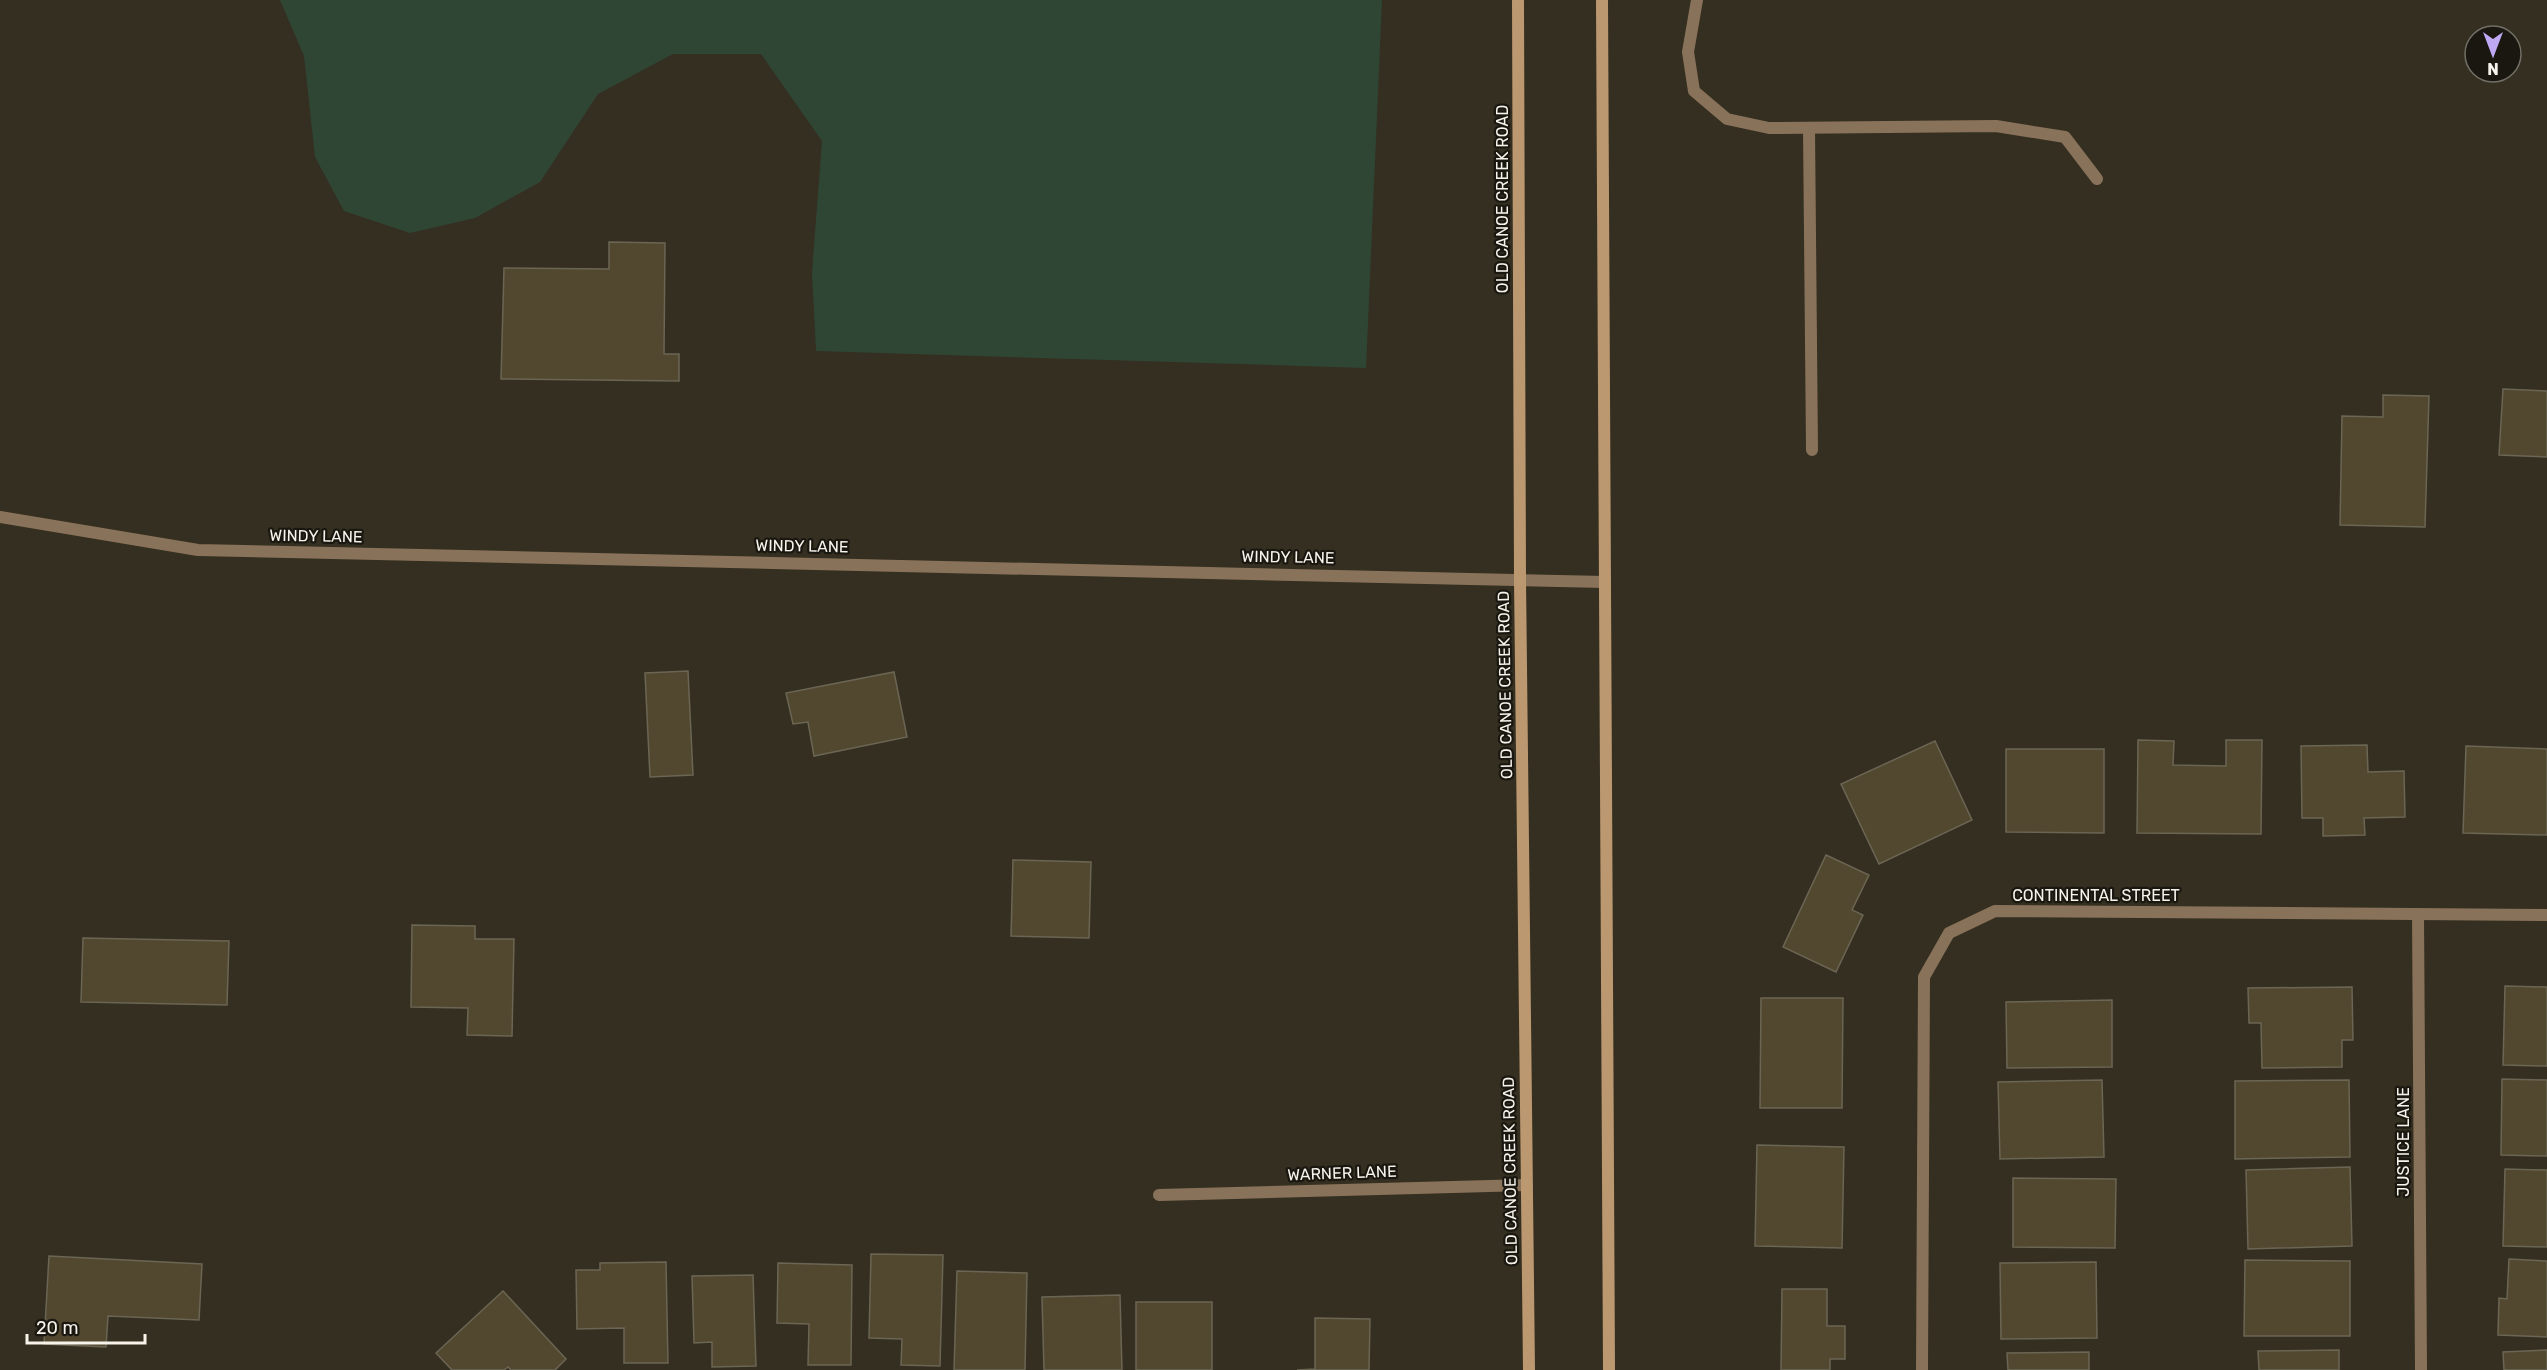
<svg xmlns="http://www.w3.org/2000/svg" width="2547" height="1370" viewBox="0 0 2547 1370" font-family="Rubik,sans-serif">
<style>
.green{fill:#304635}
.building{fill:#52482f;stroke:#6b6554;stroke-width:1.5}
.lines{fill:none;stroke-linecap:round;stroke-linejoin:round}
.service{stroke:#89725a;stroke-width:12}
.minor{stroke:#89725a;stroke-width:12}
.secondary{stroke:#bc9870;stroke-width:12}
.labels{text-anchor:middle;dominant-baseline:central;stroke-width:4.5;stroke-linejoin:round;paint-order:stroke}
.street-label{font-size:16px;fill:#f7f3ea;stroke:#191710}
</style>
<rect width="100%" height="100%" fill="#342f20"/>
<path class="green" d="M280,0H1382L1366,368L816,351L812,272L822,141L761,54H673L598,94L540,182L475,218L410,233L344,211L315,157L304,56Z"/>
<g class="building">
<path d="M609,242L665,243L664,354H679V381L501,379L504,268L609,269Z"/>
<path d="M2503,389L2547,391V457L2499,455Z"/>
<path d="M2383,395L2429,396L2425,527L2340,525L2342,416L2383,417Z"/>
<path d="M688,671L693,775L650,777L645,673Z"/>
<path d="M894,672L907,737L814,756L808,722L793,724L786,693Z"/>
<path d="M2138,740L2174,741L2173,765L2226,766V740H2262L2261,834L2137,833Z"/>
<path d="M1935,741L1972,820L1879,864L1841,784Z"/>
<path d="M2367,745L2368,772L2404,771L2405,817L2364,818L2365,835L2323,836V818H2302L2301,746Z"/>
<path d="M2466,746L2547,749V835L2463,833Z"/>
<path d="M2006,749H2104V833L2006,832Z"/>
<path d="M1826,855L1869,875L1852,910L1863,915L1836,972L1783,947Z"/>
<path d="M1013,860L1091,862L1089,938L1011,936Z"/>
<path d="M412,925L475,926V939H514L512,1036L467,1035L468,1008L411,1007Z"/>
<path d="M83,938L229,941L227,1005L81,1002Z"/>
<path d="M2505,986L2547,987V1066L2503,1065Z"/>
<path d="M2352,987L2353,1040H2342V1067L2262,1068L2261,1023H2249L2248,988Z"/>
<path d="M1761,998H1843L1842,1108H1760Z"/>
<path d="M2112,1000V1067L2007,1068L2006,1002Z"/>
<path d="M2502,1079L2547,1080V1156L2501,1155Z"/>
<path d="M2102,1080L2104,1157L2000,1159L1998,1082Z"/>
<path d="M2349,1080L2350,1157L2235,1159V1081Z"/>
<path d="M1757,1145L1844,1147L1842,1248L1755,1246Z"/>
<path d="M2350,1167L2352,1246L2248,1249L2246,1170Z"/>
<path d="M2505,1169L2547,1170V1247L2503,1246Z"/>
<path d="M2013,1178L2116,1179L2115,1248L2013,1247Z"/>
<path d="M871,1254L943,1255L940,1366L901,1365L902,1339L869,1338Z"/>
<path d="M49,1256L202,1264L199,1320L108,1316L106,1347L44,1344Z"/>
<path d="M2509,1259L2547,1261V1337L2498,1335L2499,1298L2507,1299Z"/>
<path d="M2245,1260L2350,1261V1336H2244Z"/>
<path d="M666,1262L668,1363H624V1328L577,1329L576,1270H600V1263Z"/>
<path d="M2096,1262L2097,1338L2001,1339L2000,1263Z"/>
<path d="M778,1263L852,1265L851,1365H808L809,1324L777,1323Z"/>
<path d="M957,1271L1027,1273L1025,1370H954Z"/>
<path d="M753,1275L756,1366L712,1367V1342L694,1343L692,1276Z"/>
<path d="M1782,1289H1827V1326H1845V1359H1830V1370H1781Z"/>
<path d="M503,1291L566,1359L555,1370H511L508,1367L504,1370H452L436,1353Z"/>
<path d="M1120,1295L1122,1370H1044L1042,1297Z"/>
<rect x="1136" y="1302" width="76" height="68"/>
<path d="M1315,1318L1370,1319L1369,1370H1297L1315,1369Z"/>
<path d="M2339,1350V1370H2259L2258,1351Z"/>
<path d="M2547,1350V1370H2504L2503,1352Z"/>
<path d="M2089,1352V1370H2008L2007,1353Z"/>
</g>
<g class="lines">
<path class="service" d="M1809,128L1812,450"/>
<g class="minor">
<path d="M1697,0L1688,52L1694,91L1727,119L1769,128L1996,126L2065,137L2097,179"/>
<path d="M0,517L198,550L1605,582"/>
<path d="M2418,914L2421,1370"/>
<path d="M1159,1195L1527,1185"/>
<path d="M1922,1370L1924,977L1949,933L1995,911L2547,915"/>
</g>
<g class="secondary">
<path d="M1518,0L1520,579L1529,1370"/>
<path d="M1602,0L1609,1370"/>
</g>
</g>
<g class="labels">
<g class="street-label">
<text transform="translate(1502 199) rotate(-90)">OLD CANOE CREEK ROAD</text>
<text transform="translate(316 536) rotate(1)">WINDY LANE</text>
<text transform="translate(802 546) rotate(1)">WINDY LANE</text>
<text transform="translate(1288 557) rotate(1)">WINDY LANE</text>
<text transform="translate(1505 685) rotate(-91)">OLD CANOE CREEK ROAD</text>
<text x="2096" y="895">CONTINENTAL STREET</text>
<text transform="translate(2403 1142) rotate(-90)">JUSTICE LANE</text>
<text transform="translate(1510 1171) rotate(-91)">OLD CANOE CREEK ROAD</text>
<text transform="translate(1342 1173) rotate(-2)">WARNER LANE</text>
</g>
</g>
<g transform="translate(2493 54) rotate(180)"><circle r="28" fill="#191710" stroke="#726f67" stroke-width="1.5"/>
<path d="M0-4.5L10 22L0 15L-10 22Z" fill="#bfa9f4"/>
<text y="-9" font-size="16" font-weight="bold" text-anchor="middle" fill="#f7f3ea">N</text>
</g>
<path d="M27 1334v9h118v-9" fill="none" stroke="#f7f3ea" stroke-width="3"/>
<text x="36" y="1334" font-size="18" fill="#f7f3ea" stroke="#191710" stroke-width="4.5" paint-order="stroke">20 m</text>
</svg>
